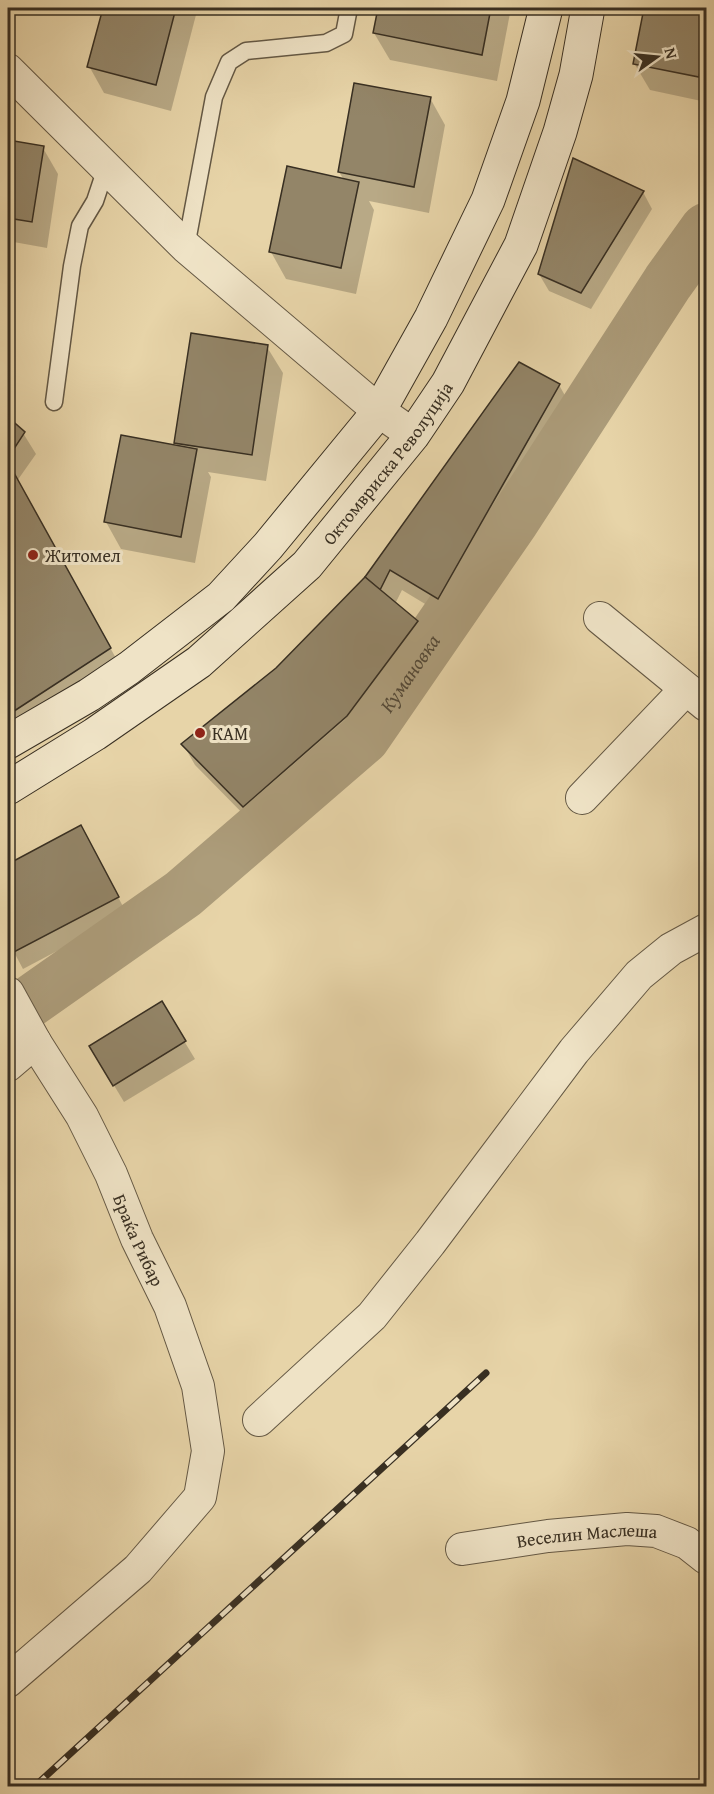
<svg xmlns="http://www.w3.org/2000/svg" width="714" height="1794" viewBox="0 0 714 1794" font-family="'Gentium Book Plus',serif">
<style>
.shadow{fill:#0003}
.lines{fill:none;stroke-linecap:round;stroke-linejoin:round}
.river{stroke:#ac9c7a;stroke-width:52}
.building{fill:#938568;stroke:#382f22;stroke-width:1.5}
.lane-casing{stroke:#645844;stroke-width:19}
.street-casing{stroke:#645844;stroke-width:34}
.secondary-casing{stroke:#382f22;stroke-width:35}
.lane{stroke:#efe3c6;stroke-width:16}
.street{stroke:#efe3c6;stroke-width:32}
.secondary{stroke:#efe3c6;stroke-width:33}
.rail-casing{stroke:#382f22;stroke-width:7}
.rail{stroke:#efe3c6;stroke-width:4.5;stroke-dasharray:14;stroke-linecap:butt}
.poi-dot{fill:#8f2418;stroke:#efe3c6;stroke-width:2}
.labels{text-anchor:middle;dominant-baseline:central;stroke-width:6;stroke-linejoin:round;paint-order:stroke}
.street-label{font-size:18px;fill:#382f22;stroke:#efe3c6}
.poi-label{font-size:18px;fill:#382f22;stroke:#efe3c6;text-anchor:start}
.water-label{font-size:20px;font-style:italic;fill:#554a38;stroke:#efe3c6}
</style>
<rect width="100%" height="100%" fill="#e7d4a8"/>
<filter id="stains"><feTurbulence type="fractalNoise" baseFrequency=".00333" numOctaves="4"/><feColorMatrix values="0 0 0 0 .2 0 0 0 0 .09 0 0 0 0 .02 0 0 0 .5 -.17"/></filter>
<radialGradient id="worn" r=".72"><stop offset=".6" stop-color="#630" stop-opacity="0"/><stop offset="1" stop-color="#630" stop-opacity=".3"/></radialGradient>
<g class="shadow">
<path d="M104,8H195L197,11L171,111L104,93L89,66Z"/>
<path d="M206,8H232L230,14Z"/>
<path d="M379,8H511L497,81L390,60L374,33Z"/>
<path d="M645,8H706V102L650,90L634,63Z"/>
<path d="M430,98L445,125L429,213L369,201L374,210L356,294L286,279L271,252L344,180L339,172Z"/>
<path d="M8,142L43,148L58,174L47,248L8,241Z"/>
<path d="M643,192L652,209L591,309L549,291L539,274Z"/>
<path d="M267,347L283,373L266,481L208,472L211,477L195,563L121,549L106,522L178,447L176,443Z"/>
<path d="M559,385L571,406L450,619L402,590L395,604L417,622L429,643L359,737L256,827L195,765L183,744L277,669Z"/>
<path d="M8,419L23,433L36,454L17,481L122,669L8,744Z"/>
<path d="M81,827L127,914L23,969L8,941V866Z"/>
<path d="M161,1003L195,1059L124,1102L91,1047Z"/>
</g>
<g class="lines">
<path class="river" id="s1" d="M8,1017L183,894L364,738L514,520L668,282L706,229"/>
</g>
<g class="building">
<path d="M103,8H176L156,85L87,67Z"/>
<path d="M378,8H491L482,55L373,33Z"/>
<path d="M644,8H706V39L699,77L633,64Z"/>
<path d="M354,83L431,97L414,187L338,172Z"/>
<path d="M8,140L44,146L32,222L8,218Z"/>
<path d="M573,158L644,191L581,293L538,274Z"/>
<path d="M287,166L359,182L341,268L269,252Z"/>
<path d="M191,333L268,345L252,455L174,443Z"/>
<path d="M519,362L560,384L438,599L390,570L380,590L365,577Z"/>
<path d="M8,417L25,432L8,458Z"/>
<path d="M121,435L197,449L181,537L104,522Z"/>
<path d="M8,462L111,648L8,715Z"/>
<path d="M365,577L418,621L347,716L243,807L181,744L276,668Z"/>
<path d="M81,825L119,897L12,953L8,944V864Z"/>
<path d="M162,1001L186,1041L113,1086L89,1046Z"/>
</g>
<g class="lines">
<g class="lane-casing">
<g id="lane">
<path d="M186,247L214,97L229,62L246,51L326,43L344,34L349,8"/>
<path d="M54,402L72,266L80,226L95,201L106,168"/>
</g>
</g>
<g class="street-casing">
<g id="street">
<path d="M8,70L186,247L379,411L413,435"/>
<path d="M600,618L706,705"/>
<path d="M582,798L686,689"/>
<path id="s2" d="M8,993L35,1042L82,1116L111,1174L137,1239L170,1306L198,1386L208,1451L200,1497L138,1569L8,1681"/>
<path d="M8,1065L35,1042"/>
<path d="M259,1420L372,1316L430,1243L574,1051L639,975L671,949L706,930"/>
<path id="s3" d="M462,1549L548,1536L627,1529L656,1531L687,1543L706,1558"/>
</g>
</g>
<g class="secondary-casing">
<g id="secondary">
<path d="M8,742L89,695L129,668L221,597L268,546L379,411L431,318L488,200L523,101L546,8"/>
<path id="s4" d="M8,788L95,734L199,662L307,565L413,435L448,383L521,245L560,132L576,75L588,8"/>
</g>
</g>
<use href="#lane" class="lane"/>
<use href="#street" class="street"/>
<use href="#secondary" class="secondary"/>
<g class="rail-casing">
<path id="rail" d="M35,1786L486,1373"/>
</g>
<use href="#rail" class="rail"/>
</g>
<g class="poi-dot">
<circle cx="33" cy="555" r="6"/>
<circle cx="200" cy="733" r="6"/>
</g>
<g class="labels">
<g class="street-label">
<text stroke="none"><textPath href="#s4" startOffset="504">Октомвриска Револуција</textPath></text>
<text stroke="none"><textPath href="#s2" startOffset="280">Браќа Рибар</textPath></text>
<text stroke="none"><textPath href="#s3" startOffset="126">Веселин Маслеша</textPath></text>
</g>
<g class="poi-label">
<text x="45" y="555">Житомел</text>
<text x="212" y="733">КАМ</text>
</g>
<g class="water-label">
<text stroke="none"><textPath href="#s1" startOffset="532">Кумановка</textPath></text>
</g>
</g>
<rect width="714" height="1794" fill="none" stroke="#e7d4a8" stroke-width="30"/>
<rect x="9" y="9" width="696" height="1776" fill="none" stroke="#382f22" stroke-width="3"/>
<rect x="15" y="15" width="684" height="1764" fill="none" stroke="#382f22" stroke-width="1.5"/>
<g transform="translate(657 57) rotate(75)" stroke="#efe3c6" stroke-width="4.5" paint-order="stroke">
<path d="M0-4.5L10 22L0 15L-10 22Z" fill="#382f22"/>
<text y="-9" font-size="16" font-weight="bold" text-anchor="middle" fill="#382f22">N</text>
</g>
<rect width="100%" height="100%" filter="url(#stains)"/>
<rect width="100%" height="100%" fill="url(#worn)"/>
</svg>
